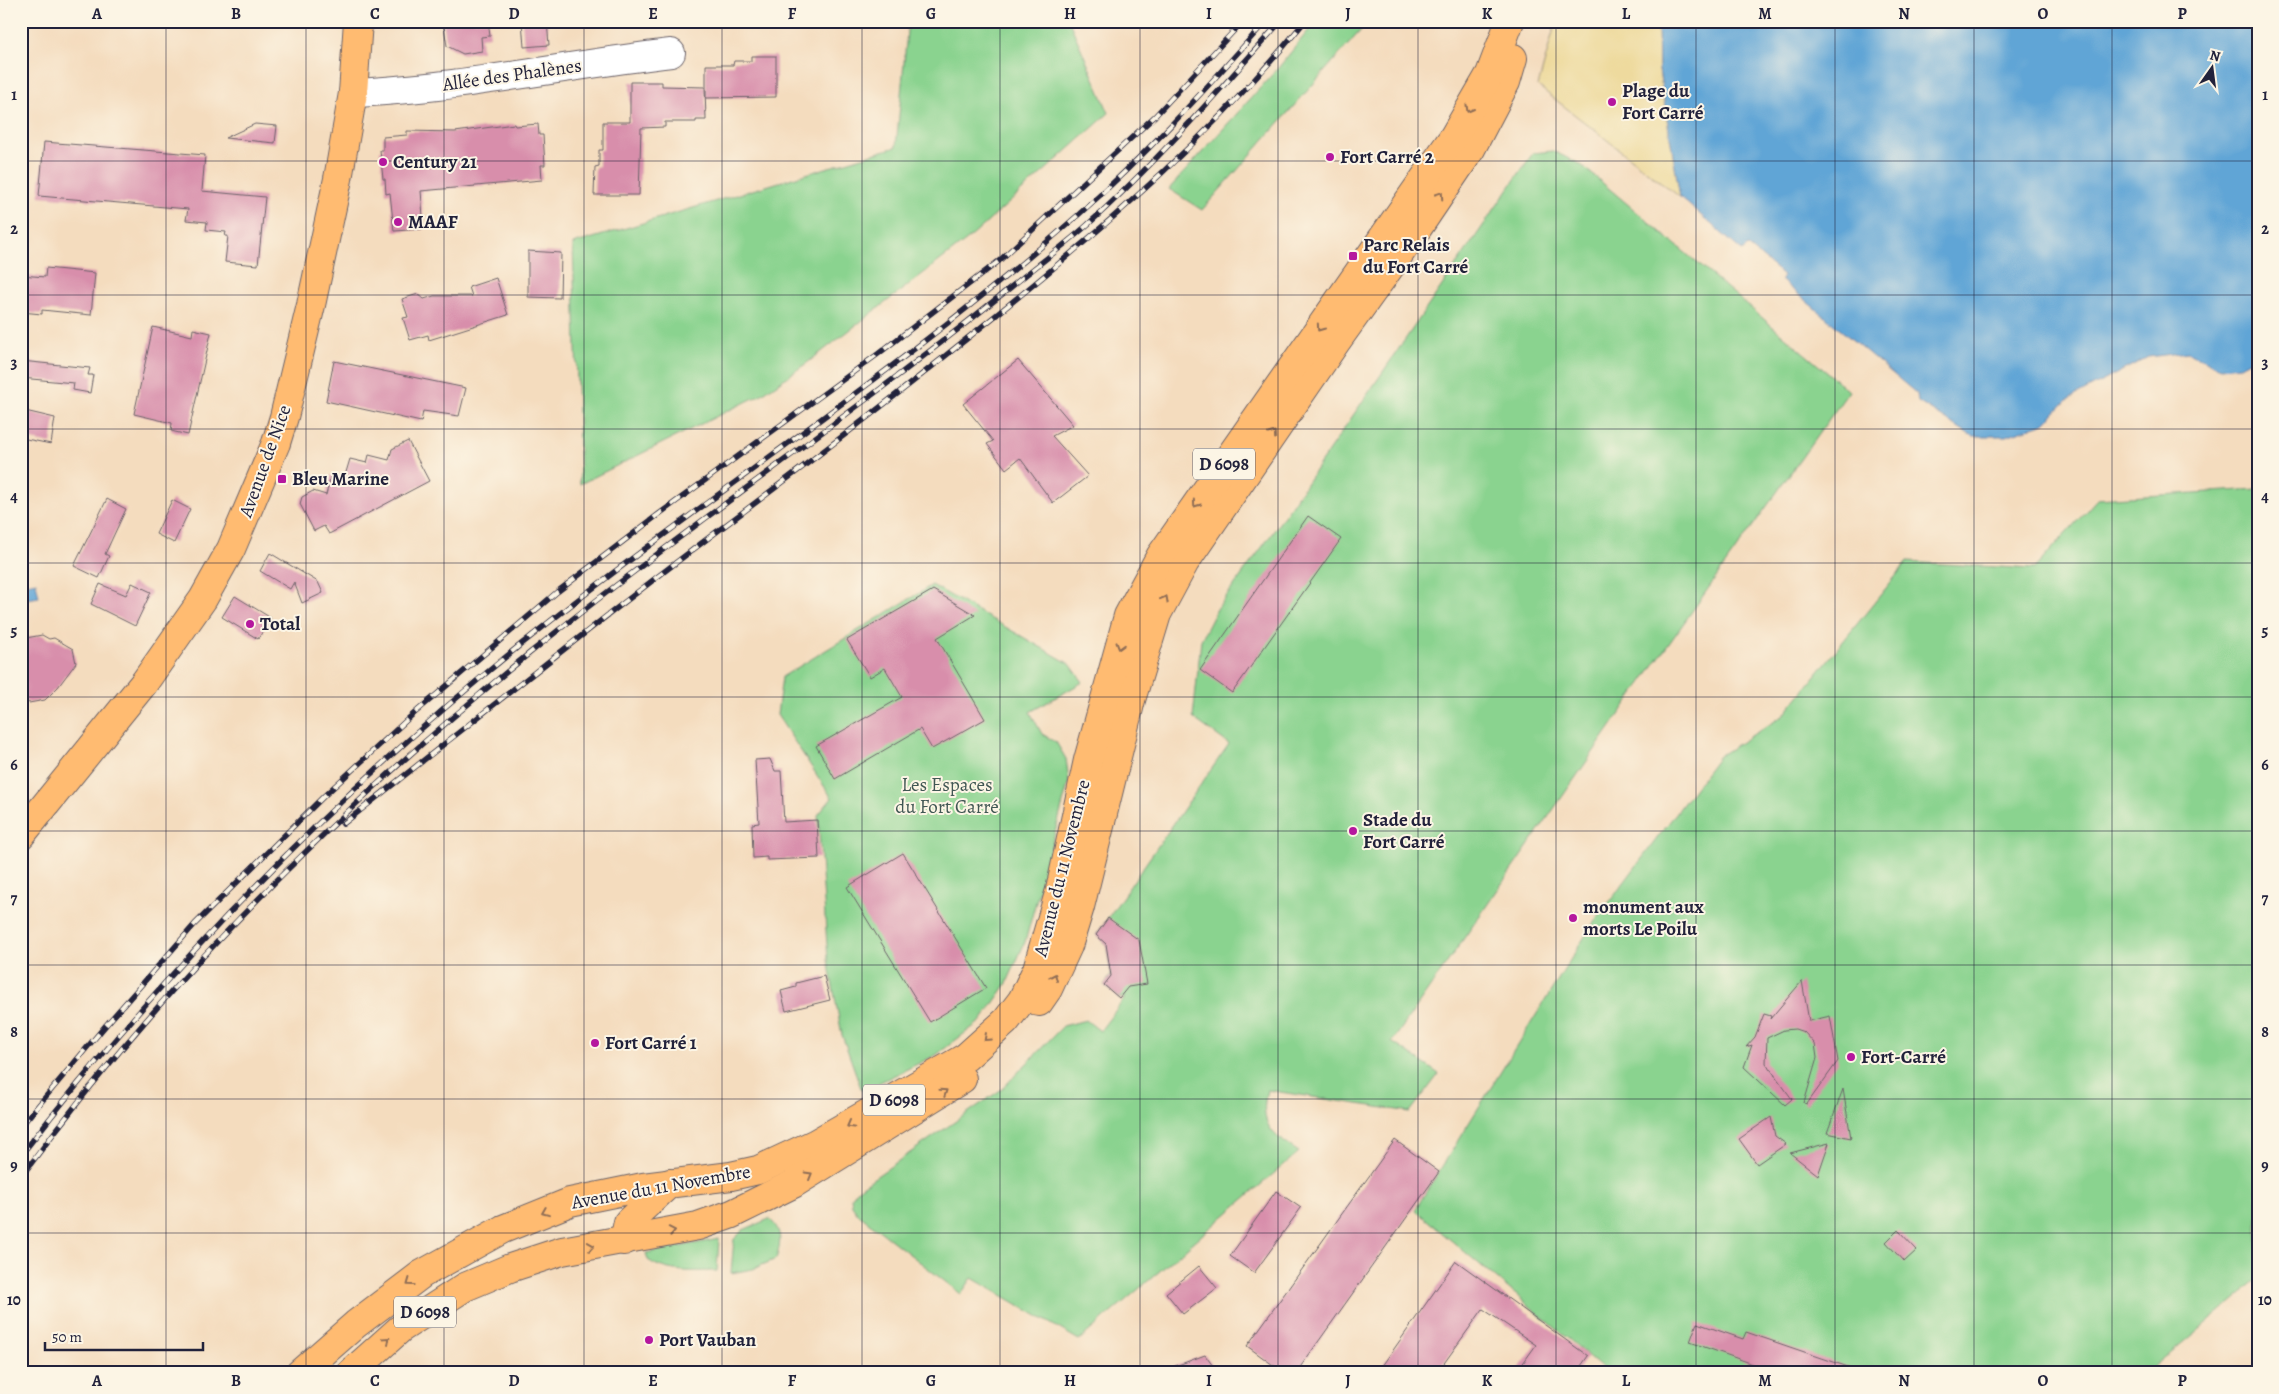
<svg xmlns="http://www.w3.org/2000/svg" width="2279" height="1394" viewBox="0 0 2279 1394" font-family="Alegreya,serif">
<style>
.green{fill:#8ad38f;stroke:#567a65}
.sand{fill:#eeda9e;stroke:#887e6c}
.water{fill:#61a5d6;stroke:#426488}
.building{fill:#d88eab}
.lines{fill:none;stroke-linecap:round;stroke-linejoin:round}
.minor-casing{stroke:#6c6369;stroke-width:30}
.major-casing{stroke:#6c6369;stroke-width:30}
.minor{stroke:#fff;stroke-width:28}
.major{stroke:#ffbb71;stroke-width:28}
.rail-casing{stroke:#22223b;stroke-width:5.5}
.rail{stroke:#fcf5e5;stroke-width:4;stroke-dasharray:11;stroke-linecap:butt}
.oneway{stroke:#906e56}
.grid{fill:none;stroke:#22223b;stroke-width:1;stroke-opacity:0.55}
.poi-dot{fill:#b5179e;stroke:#fcf5e5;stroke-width:2}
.labels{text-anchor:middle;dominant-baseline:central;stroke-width:4;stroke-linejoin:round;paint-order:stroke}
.shield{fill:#fcf5e5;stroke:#63616e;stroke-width:1}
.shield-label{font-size:18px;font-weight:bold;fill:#22223b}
.street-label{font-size:19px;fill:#22223b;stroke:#fcf5e5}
.poi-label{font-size:19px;font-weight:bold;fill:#22223b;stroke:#fcf5e5;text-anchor:start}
.park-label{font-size:19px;fill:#415754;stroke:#fcf5e5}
.neatline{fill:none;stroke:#22223b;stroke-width:2}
.grid-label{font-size:16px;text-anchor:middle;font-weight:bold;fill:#22223b}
</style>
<rect width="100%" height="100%" fill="#fcf5e5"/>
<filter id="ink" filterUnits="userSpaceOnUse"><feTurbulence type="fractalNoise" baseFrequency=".02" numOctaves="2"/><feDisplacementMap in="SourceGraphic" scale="10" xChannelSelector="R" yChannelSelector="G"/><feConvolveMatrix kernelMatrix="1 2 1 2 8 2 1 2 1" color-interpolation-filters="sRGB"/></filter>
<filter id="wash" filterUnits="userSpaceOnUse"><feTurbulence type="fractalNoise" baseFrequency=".0096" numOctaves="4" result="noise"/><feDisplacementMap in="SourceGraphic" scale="20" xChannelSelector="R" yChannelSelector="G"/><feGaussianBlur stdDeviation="1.12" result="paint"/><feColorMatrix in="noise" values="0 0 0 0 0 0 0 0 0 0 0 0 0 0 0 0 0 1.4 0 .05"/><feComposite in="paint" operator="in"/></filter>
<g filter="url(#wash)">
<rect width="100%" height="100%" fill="#f4dcbe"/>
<g class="green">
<path d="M908,21H1069L1109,113L972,236L807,363L762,394L580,484L573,244L896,147Z"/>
<path d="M1316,21H1369L1202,210L1169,189L1279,67Z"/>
<path d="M1553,151L1580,164L1849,391L1653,666L1392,1042L1439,1074L1410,1112L1267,1090C1259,1125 1271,1134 1299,1152L1079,1340L972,1278L961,1294L858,1214L852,1205L851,1198L858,1189L1002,1089L1063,1026L1086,1020L1100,1031L1125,998H1119L1104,985L1111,975L1106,944L1096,935L1229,744L1193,718L1201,640L1217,609L1271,535L1533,153Z"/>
<path d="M2258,489V1280L2146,1373H1609L1415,1210L1592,925L1719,756L1783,716L1907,562L2034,569L2097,499Z"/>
<path d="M932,585L1070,664L1083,682L1030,712L1042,734L1056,742L1066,759L1069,781L1025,942L1006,985L981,1021L936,1055L862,1091L842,1035L828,960L818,815L832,798L777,715L782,677Z"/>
<path d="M769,1219C783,1230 781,1243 776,1259L753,1269L731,1273L734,1239L743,1230Z"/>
<path d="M719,1239L717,1271C693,1271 668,1274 648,1260L646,1253Z"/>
</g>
<path class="sand" d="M1556,21H1658L1659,70L1680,197L1538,86Z"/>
<g class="water">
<path d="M1658,21H2258V356L2240,366L2220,368L2188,352L2148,357L2067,400L2045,423L2006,436H1972L1918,402L1917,394L1781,280L1783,275L1748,246L1742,251L1680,197L1659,70Z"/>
<path d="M36,582L39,597L21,600V585Z"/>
</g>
<g id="blocks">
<g class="building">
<path d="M443,21H488L490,36L481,37L482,51L463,54L447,46Z"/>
<path d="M522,21H547L549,45L524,47Z"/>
<path d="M751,56H776V97L706,98V65H733L734,61H751Z"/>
<path d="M630,82H662V86L705,87L706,120H696V122H665V127L641,128L639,195H594L595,167L599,166V150H603V122H630Z"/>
<path d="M255,124L277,126L275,143L225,138Z"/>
<path d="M514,124L515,126L538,124L539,135H543L545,165H541L542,180L421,191L424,229L394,231L390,193L386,194L385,179H383L380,150H383V137L407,135V131L455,132Z"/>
<path d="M44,142L205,155L202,191L265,197L258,265L225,262L228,236H225L226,232L206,230L207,222L186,220L188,209L39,196Z"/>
<path d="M528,251L561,253L560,298L528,297Z"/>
<path d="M46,268L95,273L91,315L42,310V314L21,312V275L45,277Z"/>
<path d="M496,278L508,315L429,340L428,335L410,340L403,318L408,317L402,299L418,294L424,299L434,296H472L469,287Z"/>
<path d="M153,327L192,336L193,329L211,333L188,435L171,431L172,423L134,414Z"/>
<path d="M1018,360L1073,425L1052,436L1088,476L1053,503L1020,458L1006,469L987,444L993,441L963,404Z"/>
<path d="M21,361L90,368L88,375H93L90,393L73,390L74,383L21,378Z"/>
<path d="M334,361L466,388L459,416L423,411L421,422L326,401Z"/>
<path d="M21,410L55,418L51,444L21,438Z"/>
<path d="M408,441L429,481L329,534L324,526L314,531L300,504L302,497L313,491L326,495L331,475L344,479L350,459L367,463L369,455L389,460L392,449Z"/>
<path d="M107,499L126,509L105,554L109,556L99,578L74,566Z"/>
<path d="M172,500L190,509L174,543L156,534Z"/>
<path d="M1308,516L1341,539L1232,693L1200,670Z"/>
<path d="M270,553L318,582L323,593L302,603L294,582L290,589L260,571Z"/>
<path d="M132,583L151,592L135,626L91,604L100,584L126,595Z"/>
<path d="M933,590L975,615L937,638L985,719L932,749L920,729L835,779L816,746L902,697L885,668L870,677L847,640Z"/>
<path d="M235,596L271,618L258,639L222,617Z"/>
<path d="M42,635L49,639L54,638L73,649L76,663L58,687L45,700L29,703L21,698V639Z"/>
<path d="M770,759L775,771H781L784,822L817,820L819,858L767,860V857L753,858L752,824L759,823L755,760Z"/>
<path d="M903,853L986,988L930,1022L847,887Z"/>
<path d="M1108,918L1139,940L1147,984L1128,987L1119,998L1104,985L1111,976L1106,944L1096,935Z"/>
<path d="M824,976L830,1000L786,1011L781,991L796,987V983Z"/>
<path d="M1802,981L1809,1021L1830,1016L1838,1061L1807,1104L1804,1103L1817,1058L1815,1044L1804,1032L1795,1029L1784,1030L1767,1038L1766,1063L1792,1099L1785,1105L1744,1067L1752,1045L1746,1047L1755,1037L1764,1014L1771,1016L1770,1019Z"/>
<path d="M1843,1089L1851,1138L1827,1133Z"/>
<path d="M1771,1117L1775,1136L1786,1144L1757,1164L1739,1139Z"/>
<path d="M1395,1140L1439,1172L1296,1373H1284L1247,1346Z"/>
<path d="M1829,1143L1818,1175L1790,1153Z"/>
<path d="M1276,1191L1301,1208L1254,1273L1230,1256Z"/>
<path d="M1898,1230L1917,1250L1904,1262L1886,1242Z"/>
<path d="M1456,1261L1588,1356L1576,1373H1516L1536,1345L1483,1309L1437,1373H1377Z"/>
<path d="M1199,1266L1217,1288L1183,1314L1166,1293Z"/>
<path d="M1697,1323L1743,1339L1746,1332L1857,1370L1856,1373H1779L1690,1342Z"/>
<path d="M1205,1355L1218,1373H1162V1371Z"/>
</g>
</g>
</g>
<g filter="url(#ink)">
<use href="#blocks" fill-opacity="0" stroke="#6c6369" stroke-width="1"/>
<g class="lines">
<g class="minor-casing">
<path id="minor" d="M353,93C381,92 409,89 437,86C515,77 593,62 671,53"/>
</g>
<g class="major-casing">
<g id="major">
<path d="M21,835L144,683L203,599L231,549L276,443L284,417L311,305L338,179L353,93L358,21"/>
<path d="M1039,1002L1048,989L1068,946L1080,907L1131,700L1157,614L1185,562L1336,342L1413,235L1471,149L1506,82L1513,58"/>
<path d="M624,1241L628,1222L670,1183"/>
<path d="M300,1373L356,1324L422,1274L503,1229L570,1202L643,1187L731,1176L758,1170L816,1143L966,1057L1006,1021L1022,1000L1037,969L1060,890L1088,760L1128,616L1161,555L1454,136L1490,74L1510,21"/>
<path d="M351,1373L400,1329L465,1287L510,1268L562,1251L698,1226L732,1214L793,1184L962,1079"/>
</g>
</g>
<use href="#minor" class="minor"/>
<use href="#major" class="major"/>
<g class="rail-casing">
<g id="rail">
<path d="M343,824C465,728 586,630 711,536C809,463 905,389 1000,312C1111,222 1214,133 1305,21"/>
<path d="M21,1126L106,1025L195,924L325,795L410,717L557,592L659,514L878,354L999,261L1155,116L1243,21"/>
<path d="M21,1155C167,967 334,796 519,646C702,499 900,372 1077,216C1145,156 1206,89 1266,21"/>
<path d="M21,1177C165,980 341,806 531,652C687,526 855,414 1011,287C1035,267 1061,248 1085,227C1155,164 1218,92 1281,21"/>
</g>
</g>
<use href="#rail" class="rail"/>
</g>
<defs><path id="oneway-chevron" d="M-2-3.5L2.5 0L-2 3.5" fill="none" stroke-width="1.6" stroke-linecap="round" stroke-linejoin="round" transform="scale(1.25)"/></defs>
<g class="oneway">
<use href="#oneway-chevron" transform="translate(1469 109) rotate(120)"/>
<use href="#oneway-chevron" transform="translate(1440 195) rotate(-56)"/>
<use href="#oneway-chevron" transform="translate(1320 328) rotate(125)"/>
<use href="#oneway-chevron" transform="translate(1273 434) rotate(-55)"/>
<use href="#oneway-chevron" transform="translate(1196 504) rotate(125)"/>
<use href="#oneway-chevron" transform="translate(1165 599) rotate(-62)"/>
<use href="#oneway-chevron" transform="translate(1120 646) rotate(106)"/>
<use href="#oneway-chevron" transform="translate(1054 977) rotate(-66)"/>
<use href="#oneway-chevron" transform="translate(987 1038) rotate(138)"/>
<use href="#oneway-chevron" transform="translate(944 1092) rotate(-34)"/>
<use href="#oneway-chevron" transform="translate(850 1125) rotate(151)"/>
<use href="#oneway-chevron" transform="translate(809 1175) rotate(-30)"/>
<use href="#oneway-chevron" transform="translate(545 1212) rotate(158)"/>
<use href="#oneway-chevron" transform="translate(672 1231) rotate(-11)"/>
<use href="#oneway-chevron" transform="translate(591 1246) rotate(-9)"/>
<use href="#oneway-chevron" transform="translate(410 1283) rotate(144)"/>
<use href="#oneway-chevron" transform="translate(387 1340) rotate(-42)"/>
</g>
</g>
<path class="grid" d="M166,21V1373M306,21V1373M444,21V1373M584,21V1373M722,21V1373M862,21V1373M1000,21V1373M1140,21V1373M1278,21V1373M1418,21V1373M1556,21V1373M1696,21V1373M1835,21V1373M1974,21V1373M2112,21V1373M21,161H2258M21,295H2258M21,429H2258M21,563H2258M21,697H2258M21,831H2258M21,965H2258M21,1099H2258M21,1233H2258"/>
<g class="poi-dot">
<circle cx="1612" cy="102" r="5"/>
<circle cx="1330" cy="157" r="5"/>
<circle cx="383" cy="162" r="5"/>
<circle cx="398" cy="222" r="5"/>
<rect x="1348" y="251" width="10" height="10" rx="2.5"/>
<rect x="277" y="474" width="10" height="10" rx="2.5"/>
<circle cx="250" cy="624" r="5"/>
<circle cx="1353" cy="831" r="5"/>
<circle cx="1573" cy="918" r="5"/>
<circle cx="595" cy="1043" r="5"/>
<circle cx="1851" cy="1057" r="5"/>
<circle cx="649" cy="1340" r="5"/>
</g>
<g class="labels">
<g class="shield">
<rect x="1193" y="448.5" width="62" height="31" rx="4"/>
<rect x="863" y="1084.5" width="62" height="31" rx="4"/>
<rect x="394" y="1296.5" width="62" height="31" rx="4"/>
</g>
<g class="shield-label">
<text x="1224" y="464">D 6098</text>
<text x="894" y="1100">D 6098</text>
<text x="425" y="1312">D 6098</text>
</g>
<g class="street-label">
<text transform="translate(512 75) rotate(-8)">Allée des Phalènes</text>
<text transform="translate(265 461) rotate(-70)">Avenue de Nice</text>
<text transform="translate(1062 868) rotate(-76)">Avenue du 11 Novembre</text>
<text transform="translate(661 1187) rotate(-10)">Avenue du 11 Novembre</text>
</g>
<g class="poi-label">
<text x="1622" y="91">Plage du<tspan x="1622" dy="22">Fort Carré</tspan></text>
<text x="1340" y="157">Fort Carré 2</text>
<text x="393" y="162">Century 21</text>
<text x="408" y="222">MAAF</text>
<text x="1363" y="245">Parc Relais<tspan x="1363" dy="22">du Fort Carré</tspan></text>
<text x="292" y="479">Bleu Marine</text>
<text x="260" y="624">Total</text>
<text x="1363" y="820">Stade du<tspan x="1363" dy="22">Fort Carré</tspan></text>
<text x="1583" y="907">monument aux<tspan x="1583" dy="22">morts Le Poilu</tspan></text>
<text x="605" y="1043">Fort Carré 1</text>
<text x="1861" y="1057">Fort-Carré</text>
<text x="659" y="1340">Port Vauban</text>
</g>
<g class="park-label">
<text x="947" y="785">Les Espaces<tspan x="947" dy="22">du Fort Carré</tspan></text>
</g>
</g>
<rect width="2279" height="1394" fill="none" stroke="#fcf5e5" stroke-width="55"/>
<g transform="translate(2212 68) rotate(14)" stroke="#fcf5e5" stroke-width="4" paint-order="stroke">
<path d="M0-4L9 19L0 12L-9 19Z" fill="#22223b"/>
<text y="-8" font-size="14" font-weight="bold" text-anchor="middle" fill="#22223b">N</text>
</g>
<path d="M45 1342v8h158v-8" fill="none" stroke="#22223b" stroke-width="2.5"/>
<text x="52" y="1342" font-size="15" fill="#22223b" stroke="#fcf5e5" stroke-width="4" paint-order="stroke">50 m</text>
<rect x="28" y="28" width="2224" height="1338" class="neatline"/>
<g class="grid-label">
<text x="97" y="19">A</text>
<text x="236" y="19">B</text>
<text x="375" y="19">C</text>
<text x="514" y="19">D</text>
<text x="653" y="19">E</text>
<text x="792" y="19">F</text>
<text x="931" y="19">G</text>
<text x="1070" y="19">H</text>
<text x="1209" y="19">I</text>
<text x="1348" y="19">J</text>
<text x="1487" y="19">K</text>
<text x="1626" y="19">L</text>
<text x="1765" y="19">M</text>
<text x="1904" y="19">N</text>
<text x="2043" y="19">O</text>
<text x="2182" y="19">P</text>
<text x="14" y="100">1</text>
<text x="2265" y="100">1</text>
<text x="14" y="234">2</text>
<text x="2265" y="234">2</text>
<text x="14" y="368">3</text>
<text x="2265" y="368">3</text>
<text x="14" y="502">4</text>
<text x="2265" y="502">4</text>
<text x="14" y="636">5</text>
<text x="2265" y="636">5</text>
<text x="14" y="770">6</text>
<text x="2265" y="770">6</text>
<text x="14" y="904">7</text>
<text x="2265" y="904">7</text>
<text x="14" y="1037">8</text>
<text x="2265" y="1037">8</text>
<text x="14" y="1171">9</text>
<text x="2265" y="1171">9</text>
<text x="14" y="1305">10</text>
<text x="2265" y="1305">10</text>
<text x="97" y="1386">A</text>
<text x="236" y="1386">B</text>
<text x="375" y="1386">C</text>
<text x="514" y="1386">D</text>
<text x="653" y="1386">E</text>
<text x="792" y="1386">F</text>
<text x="931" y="1386">G</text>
<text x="1070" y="1386">H</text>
<text x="1209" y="1386">I</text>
<text x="1348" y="1386">J</text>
<text x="1487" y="1386">K</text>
<text x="1626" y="1386">L</text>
<text x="1765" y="1386">M</text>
<text x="1904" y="1386">N</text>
<text x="2043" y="1386">O</text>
<text x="2182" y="1386">P</text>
</g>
</svg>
